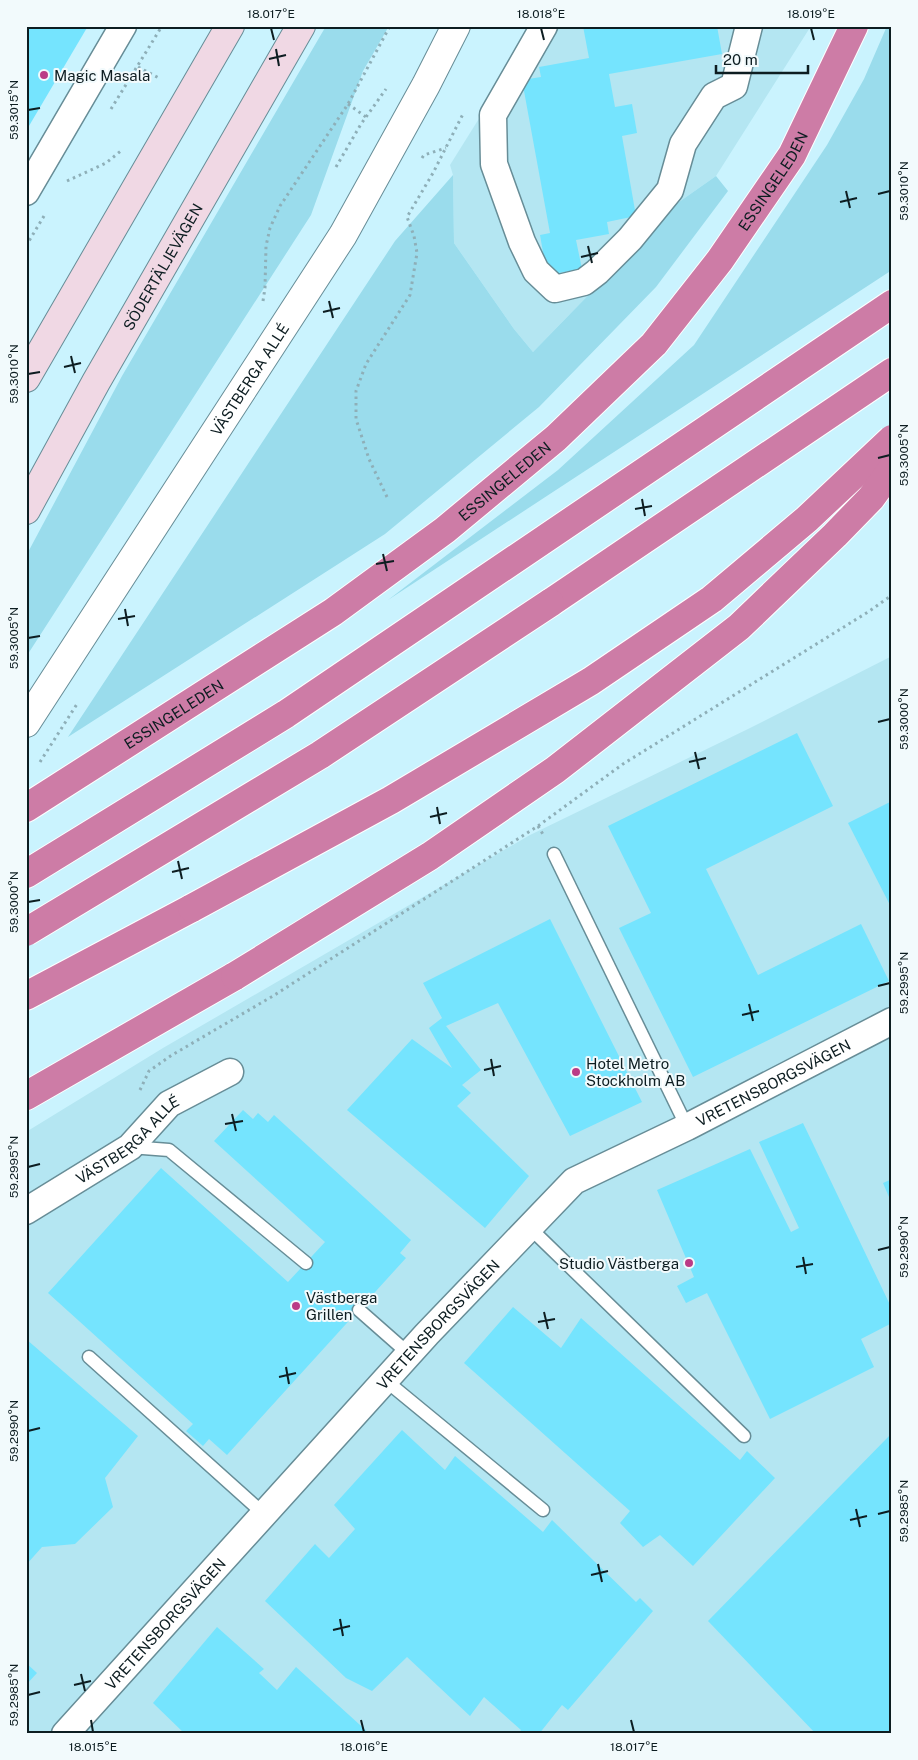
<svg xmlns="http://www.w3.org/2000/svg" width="918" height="1760" viewBox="0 0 918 1760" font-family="'Public Sans',sans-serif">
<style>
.built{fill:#b4e6f2}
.green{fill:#9adcec}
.building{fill:#75e4fe}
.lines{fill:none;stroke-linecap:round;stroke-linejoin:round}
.service-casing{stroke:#678d97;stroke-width:15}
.minor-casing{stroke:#678d97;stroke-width:29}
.tertiary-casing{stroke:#678d97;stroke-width:30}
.secondary-casing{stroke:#678d97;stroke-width:30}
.motorway-casing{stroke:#fff;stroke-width:30}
.path{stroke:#8eafb8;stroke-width:3;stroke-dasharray:2.5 4;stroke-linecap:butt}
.service{stroke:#fff;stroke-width:12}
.minor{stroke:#fff;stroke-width:26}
.tertiary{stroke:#fff;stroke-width:28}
.secondary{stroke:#f0d8e4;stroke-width:28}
.motorway{stroke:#cd7ca6;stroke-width:28}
.motorway-bridge-casing{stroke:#fff;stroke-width:30;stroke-linecap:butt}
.motorway-bridge{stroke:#cd7ca6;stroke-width:28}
.ticks{fill:none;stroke:#0d1d21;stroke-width:2}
.poi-dot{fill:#bb3b86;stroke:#f2fafc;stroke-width:2}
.labels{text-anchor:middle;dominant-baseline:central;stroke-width:4;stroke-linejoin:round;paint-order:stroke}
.poi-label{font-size:15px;fill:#0d1d21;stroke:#f2fafc;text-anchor:start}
.street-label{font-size:15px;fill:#0d1d21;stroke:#f2fafc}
.neatline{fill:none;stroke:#0d1d21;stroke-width:2}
.ticks-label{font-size:12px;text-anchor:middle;fill:#0d1d21}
</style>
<rect width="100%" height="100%" fill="#caf3fe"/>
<g class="built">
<path d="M532,26H811L716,176L679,202L533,352L514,329L454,243L453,175L450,165L505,77Z"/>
<path d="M892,656V1734H26V1132L163,1048L530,835L748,729Z"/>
</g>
<g class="green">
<path d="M326,26H389L363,71L311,215L26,657V556L122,376Z"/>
<path d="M887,26H892V270L388,600L558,470L694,345L827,145L864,79Z"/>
<path d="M453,175L454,243L514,329L533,352L679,202L716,176L728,191L656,287L539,407L385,534L68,737L395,241Z"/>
</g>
<g class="building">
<path d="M26,26H88L26,131Z"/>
<path d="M583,26H717L722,54L609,74L615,107L632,104L637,133L622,136L636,216L607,222L609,234L576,240L582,269L547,275L540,235L550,233L522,80L541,77L539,67L589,58Z"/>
<path d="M797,733L833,806L706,869L758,975L861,924L889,981L693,1077L619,928L651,913L608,826Z"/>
<path d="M892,801V909L848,823Z"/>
<path d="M550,919L642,1102L570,1136L498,1003L446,1026L481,1070L462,1085L471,1093L457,1106L529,1176L485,1228L347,1110L412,1039L452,1068L429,1028L442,1018L423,983Z"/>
<path d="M243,1110L253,1119L258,1113L268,1122L274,1115L411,1240L400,1253L406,1258L227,1455L209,1439L203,1446L186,1431L193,1424L48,1293L161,1168L288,1282L325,1242L214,1141Z"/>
<path d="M803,1123L892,1309V1323L861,1339L874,1367L770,1419L707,1293L686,1303L677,1286L694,1277L657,1190L750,1149L791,1232L799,1228L759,1142Z"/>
<path d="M892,1179V1204L883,1183Z"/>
<path d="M513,1307L561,1348L581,1318L740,1460L747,1451L775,1478L693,1566L660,1535L643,1547L620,1523L630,1511L464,1363Z"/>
<path d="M26,1339L138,1436L105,1478L113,1507L75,1544L42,1547L26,1565Z"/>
<path d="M402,1430L445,1470L455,1456L543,1532L552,1520L636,1602L640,1598L653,1611L568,1710L562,1705L539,1734H518L521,1730L484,1697L470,1716L407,1657L372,1691L346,1678L265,1601L315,1544L329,1558L355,1529L334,1505Z"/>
<path d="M892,1433V1734H816L708,1621Z"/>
<path d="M217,1627L264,1669L259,1673L277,1690L296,1667L370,1734H185L153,1703Z"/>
<path d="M26,1663L37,1673L26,1685Z"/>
</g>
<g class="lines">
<g class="service-casing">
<g id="service">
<path d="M554,854L687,1127"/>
<path d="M130,1147L169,1150L306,1263"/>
<path d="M530,1228L744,1436"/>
<path d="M359,1310L409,1354"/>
<path d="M89,1357L264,1514"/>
<path d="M385,1380L543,1510"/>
</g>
</g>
<g class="minor-casing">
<g id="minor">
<path d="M544,26L493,115L494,164L522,242L536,271L555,289L584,282L597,272L630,239L670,190L683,144L714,96L734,86L749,26"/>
<path d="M26,192L123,26"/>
<path id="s1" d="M26,1211L130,1147L169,1104L230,1072"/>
<path id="s2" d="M65,1734L427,1334L574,1181L687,1127L892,1021"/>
</g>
</g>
<g class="tertiary-casing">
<g id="tertiary">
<path id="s3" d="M26,723L343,235L426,85L456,26"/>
</g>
</g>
<g class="secondary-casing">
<g id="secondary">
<path d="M26,378L230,26"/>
<path id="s4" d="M26,510L96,382L301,26"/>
</g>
</g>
<g class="motorway-casing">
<g id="motorway">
<path d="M550,603L892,372"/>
<path id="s5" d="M26,808L333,612L445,530L556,438L654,344L720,260L792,155L854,26"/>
<path d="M26,874L286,714L892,304"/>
<path d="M26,996L192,908"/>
<path d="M26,1096L235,976"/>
</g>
</g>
<g class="path">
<path d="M138,67L159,78"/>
<path d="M348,104L366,117"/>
<path d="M111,109L162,26"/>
<path d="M422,158L424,155L446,148"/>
<path d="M336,167L361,124L386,89"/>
<path d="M67,181L106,163L122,150"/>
<path d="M26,246L44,216"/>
<path d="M263,301L265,288L266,246L270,228L280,206L348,104L390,26"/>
<path d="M387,497L369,459L356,419V391L366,364L410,295L417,253L414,236L407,217L433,173L463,114"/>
<path d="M40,762L77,704"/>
<path d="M538,826L544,836"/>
<path d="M140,1090L149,1071L172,1055L273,996L538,826L623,764L868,612L892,595"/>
</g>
<use href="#service" class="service"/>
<use href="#minor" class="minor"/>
<use href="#tertiary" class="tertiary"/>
<use href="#secondary" class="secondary"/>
<use href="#motorway" class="motorway"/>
<g class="motorway-bridge-casing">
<g id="motorway-bridge">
<path d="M192,908L391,800L591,681L712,599L807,519L892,439"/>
<path d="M26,932L320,755L550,603"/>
<path d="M235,976L430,856L555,770L739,627L835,535L871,498L892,469"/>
</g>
</g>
<use href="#motorway-bridge" class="motorway-bridge"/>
</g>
<path class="ticks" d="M271,28L274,40M541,28L544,40M811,28L814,40M276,49L279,66M269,59L286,55M28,110L40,108M846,191L850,208M878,194L890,191M840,202L857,198M588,246L592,263M581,257L598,253M329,301L333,318M323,312L340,308M71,356L75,373M64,367L81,363M28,374L40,372M878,458L890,455M642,499L645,516M635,509L652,506M383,554L387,571M376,564L394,561M125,609L128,626M118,619L135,616M28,638L40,636M878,722L890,719M695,752L699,769M689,762L706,758M437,807L440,824M430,817L447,813M178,861L182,879M172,872L189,868M28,902L40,900M878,986L890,983M749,1004L753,1021M742,1015L759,1011M491,1059L494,1076M484,1070L501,1066M232,1114L236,1131M225,1124L243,1121M28,1167L40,1164M878,1250L890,1247M803,1257L806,1274M796,1267L813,1264M544,1312L548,1329M538,1322L555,1319M286,1367L289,1384M279,1377L296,1373M28,1431L40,1428M856,1509L860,1527M878,1514L890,1511M850,1520L867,1516M598,1564L602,1582M591,1575L608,1571M340,1619L343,1636M333,1630L350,1626M81,1674L85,1691M74,1685L91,1681M28,1695L40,1692M91,1720L93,1732M361,1720L364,1732M631,1720L634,1732"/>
<g class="poi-dot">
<circle cx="44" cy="75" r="5"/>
<circle cx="576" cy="1072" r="5"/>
<circle cx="689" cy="1263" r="5"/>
<circle cx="296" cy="1306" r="5"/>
</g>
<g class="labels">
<g class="poi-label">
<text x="54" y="75">Magic Masala</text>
<text x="586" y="1063">Hotel Metro<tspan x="586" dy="17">Stockholm AB</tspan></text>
<text x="679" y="1263" text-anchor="end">Studio Västberga</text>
<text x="306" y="1297">Västberga<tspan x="306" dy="17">Grillen</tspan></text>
</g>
<g class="street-label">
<text stroke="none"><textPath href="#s5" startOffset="985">ESSINGELEDEN</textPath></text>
<text stroke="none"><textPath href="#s4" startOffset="279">SÖDERTÄLJEVÄGEN</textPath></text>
<text stroke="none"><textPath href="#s3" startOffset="410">VÄSTBERGA ALLÉ</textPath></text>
<text stroke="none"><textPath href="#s5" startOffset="580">ESSINGELEDEN</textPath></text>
<text stroke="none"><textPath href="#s5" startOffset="175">ESSINGELEDEN</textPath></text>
<text stroke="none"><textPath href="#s2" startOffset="974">VRETENSBORGSVÄGEN</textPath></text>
<text stroke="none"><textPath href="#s1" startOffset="125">VÄSTBERGA ALLÉ</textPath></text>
<text stroke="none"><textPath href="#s2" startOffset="554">VRETENSBORGSVÄGEN</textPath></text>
<text stroke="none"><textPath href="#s2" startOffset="149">VRETENSBORGSVÄGEN</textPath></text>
</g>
</g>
<rect width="918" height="1760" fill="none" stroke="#f2fafc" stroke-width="55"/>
<path d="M716 65v8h92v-8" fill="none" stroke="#0d1d21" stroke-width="2.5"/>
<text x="723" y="65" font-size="15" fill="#0d1d21" stroke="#f2fafc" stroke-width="4" paint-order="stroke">20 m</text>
<rect x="28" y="28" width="862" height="1704" class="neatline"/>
<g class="ticks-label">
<text x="271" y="18">18.017°E</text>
<text x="541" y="18">18.018°E</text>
<text x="811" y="18">18.019°E</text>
<text transform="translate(14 110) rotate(-90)" y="4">59.3015°N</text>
<text transform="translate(904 191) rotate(-90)" y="4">59.3010°N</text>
<text transform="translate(14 374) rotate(-90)" y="4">59.3010°N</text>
<text transform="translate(904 455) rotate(-90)" y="4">59.3005°N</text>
<text transform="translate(14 638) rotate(-90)" y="4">59.3005°N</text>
<text transform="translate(904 719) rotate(-90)" y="4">59.3000°N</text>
<text transform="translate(14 902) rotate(-90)" y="4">59.3000°N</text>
<text transform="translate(904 983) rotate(-90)" y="4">59.2995°N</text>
<text transform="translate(14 1167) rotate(-90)" y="4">59.2995°N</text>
<text transform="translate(904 1247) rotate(-90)" y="4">59.2990°N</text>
<text transform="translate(14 1431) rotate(-90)" y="4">59.2990°N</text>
<text transform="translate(904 1511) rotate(-90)" y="4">59.2985°N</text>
<text transform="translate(14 1695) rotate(-90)" y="4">59.2985°N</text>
<text x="93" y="1751">18.015°E</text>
<text x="364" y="1751">18.016°E</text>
<text x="634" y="1751">18.017°E</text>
</g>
</svg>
